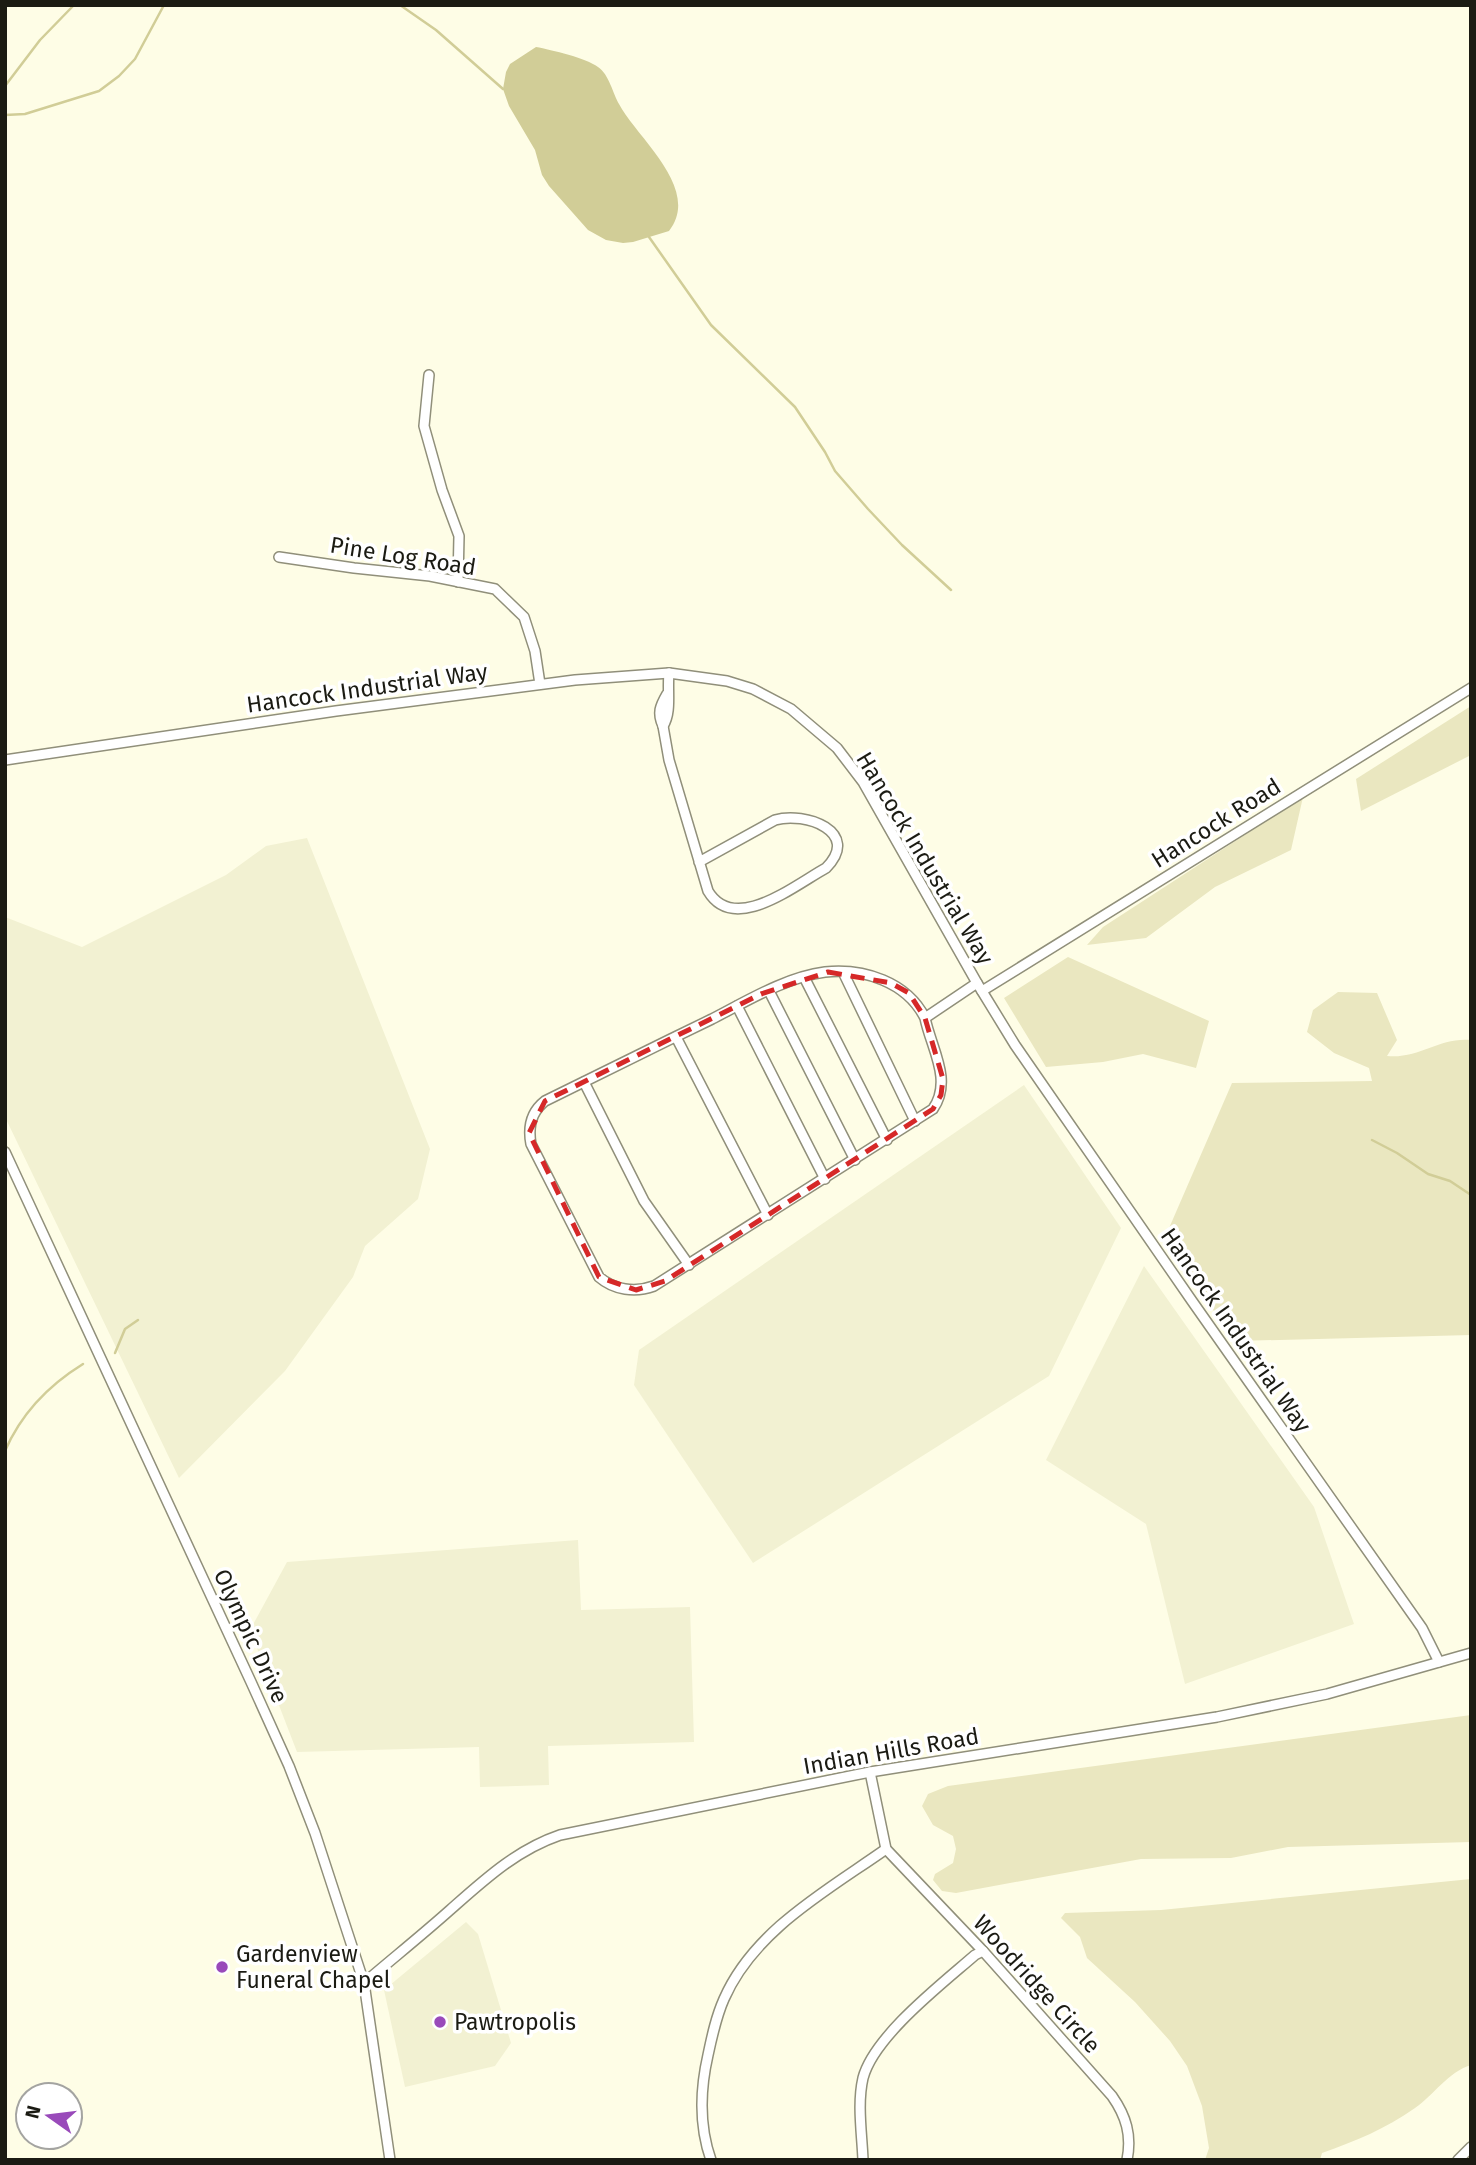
<svg xmlns="http://www.w3.org/2000/svg" width="1476" height="2165" viewBox="0 0 1476 2165" font-family="'Fira Sans',sans-serif">
<style>
.built{fill:#f2f1d2}
.green{fill:#eae7c0}
.water{fill:#d1cd97}
.lines{fill:none;stroke-linecap:round;stroke-linejoin:round}
.stream{stroke:#d1cd97;stroke-width:2.5}
.minor-casing{stroke:#908f7a;stroke-width:12}
.minor{stroke:#fff;stroke-width:9}
.marked{fill:none;stroke:#d62828;stroke-width:5;stroke-dasharray:14 9;stroke-linejoin:round}
.poi-dot{fill:#994aba;stroke:#fff;stroke-width:2.5}
.labels{text-anchor:middle;dominant-baseline:central;stroke-width:7;stroke-linejoin:round;paint-order:stroke}
.street-label{font-size:23px;fill:#1b1b13;stroke:#fff}
.poi-label{font-size:23px;fill:#1b1b13;stroke:#fff;text-anchor:start}
</style>
<rect width="100%" height="100%" fill="#fefde6"/>
<g class="built">
<path d="M307,838L430,1149L418,1199L365,1246L353,1277L285,1371L179,1478L5,1117V917L82,947L226,875L266,846Z"/>
<path d="M1024,1085L1121,1228L1049,1376L753,1563L634,1385L639,1350Z"/>
<path d="M1144,1266L1314,1507L1354,1624L1185,1684L1146,1524L1046,1460Z"/>
<path d="M578,1540L581,1610L690,1607L694,1742L548,1746L549,1785L480,1787L479,1747L297,1752L250,1630L287,1562Z"/>
<path d="M466,1922L478,1934L511,2043L495,2066L405,2087L384,1990Z"/>
</g>
<g class="green">
<path d="M1471,706V755L1361,811L1356,779Z"/>
<path d="M1303,797L1291,850L1215,887L1146,938L1087,945L1103,927Z"/>
<path d="M1068,957L1209,1021L1196,1068L1143,1054L1103,1062L1046,1067L1004,998Z"/>
<path d="M1338,992L1377,993L1397,1040L1387,1056C1420,1059 1439,1037 1471,1040V1335L1236,1341L1163,1242L1232,1083L1372,1081L1369,1068L1334,1053L1307,1032L1313,1010Z"/>
<path d="M1471,1715V1842L1288,1847L1231,1858L1141,1859L956,1893L942,1891L933,1880L935,1874L953,1863L956,1849L953,1836L933,1825L922,1806L928,1794L948,1786Z"/>
<path d="M1471,1879V2065C1448,2072 1434,2095 1415,2108C1385,2129 1356,2141 1322,2153L1320,2160H1205L1209,2148L1202,2106L1187,2066L1170,2041L1135,2002L1087,1958L1080,1937L1061,1918L1065,1913L1161,1910Z"/>
</g>
<path class="water" d="M536,47C552,50 586,58 598,67C609,74 613,94 619,104C637,138 702,189 669,231L633,242L623,243L606,240L588,230L549,186L542,175L535,150L509,106L503,89L506,72L510,64Z"/>
<g class="lines">
<g class="stream">
<path d="M400,5L436,30L503,89"/>
<path d="M5,86L40,40L74,5"/>
<path d="M5,115L25,114L99,91L119,76L135,59L164,5"/>
<path d="M649,237L711,325L795,407L825,452L835,471L868,509L902,545L951,590"/>
<path d="M1372,1140L1397,1153L1428,1174L1450,1181L1471,1195"/>
<path d="M115,1353L125,1329L138,1320"/>
<path d="M5,1451C21,1414 49,1385 83,1364"/>
</g>
<g class="minor-casing">
<g id="minor">
<path d="M429,375L424,426L442,490L459,536L458,582"/>
<path d="M279,557L354,568L430,576L495,589L524,617L535,651L540,684"/>
<path d="M667,694C660,706 657,713 663,726C672,712 667,691 669,673"/>
<path d="M663,726L669,760L708,891C734,935 795,885 826,868C862,832 805,811 775,820L699,862"/>
<path d="M5,760L336,711L575,680L669,673L727,681L753,689L791,709L837,748L863,782L977,983L1015,1045L1192,1301L1422,1628L1439,1662"/>
<path d="M843,972L915,1121"/>
<path d="M804,977L887,1140"/>
<path d="M769,991L855,1160"/>
<path d="M982,991L1471,688"/>
<path d="M737,1006L825,1179"/>
<path d="M925,1018C931,1048 953,1080 933,1109L654,1286C635,1293 614,1290 599,1277L531,1144C528,1128 531,1112 545,1101C600,1074 656,1046 712,1019C747,1001 786,977 825,972C864,968 907,982 925,1018L977,983"/>
<path d="M676,1037L768,1215"/>
<path d="M584,1082L644,1201L689,1265"/>
<path d="M5,1152L251,1682L289,1766L315,1833L364,1983L390,2160"/>
<path d="M870,1772L886,1849L983,1951L1112,2096C1126,2116 1132,2135 1127,2160"/>
<path d="M364,1983C392,1959 422,1935 450,1910C484,1880 516,1850 560,1835L870,1772L1217,1717L1327,1694L1471,1653"/>
<path d="M711,2160C699,2126 700,2090 708,2055C712,2036 716,2017 724,1999C754,1930 828,1890 886,1849"/>
<path d="M863,2160C862,2134 857,2104 863,2078C874,2036 943,1983 975,1955L983,1951"/>
<path d="M1458,2160L1471,2147"/>
</g>
</g>
<use href="#minor" class="minor"/>
</g>
<path class="marked" d="M828,972L891,983L909,993L925,1018L943,1079L941,1095L933,1109L665,1281L636,1290L599,1277L529,1133L545,1101L761,994Z"/>
<g class="poi-dot">
<circle cx="222" cy="1967" r="7"/>
<circle cx="440" cy="2022" r="7"/>
</g>
<g class="labels">
<g class="street-label">
<text transform="translate(403 556) rotate(9)">Pine Log Road</text>
<text transform="translate(367 688) rotate(-8)">Hancock Industrial Way</text>
<text transform="translate(1216 823) rotate(-32)">Hancock Road</text>
<text transform="translate(925 858) rotate(59)">Hancock Industrial Way</text>
<text transform="translate(1236 1330) rotate(55)">Hancock Industrial Way</text>
<text transform="translate(251 1636) rotate(65)">Olympic Drive</text>
<text transform="translate(891 1751) rotate(-10)">Indian Hills Road</text>
<text transform="translate(1037 1984) rotate(48)">Woodridge Circle</text>
</g>
<g class="poi-label">
<text x="236" y="1954">Gardenview<tspan x="236" dy="26">Funeral Chapel</tspan></text>
<text x="454" y="2022">Pawtropolis</text>
</g>
</g>
<rect width="1476" height="2165" fill="none" stroke="#1b1b13" stroke-width="14"/>
<g transform="translate(49 2116) rotate(284)"><circle r="33" fill="#ffffff" stroke="#a4a4a1" stroke-width="2"/>
<path d="M0-5L12 26L0 18L-12 26Z" fill="#994aba"/>
<text y="-10" font-size="19" font-weight="bold" text-anchor="middle" fill="#1b1b13">N</text>
</g>
</svg>
